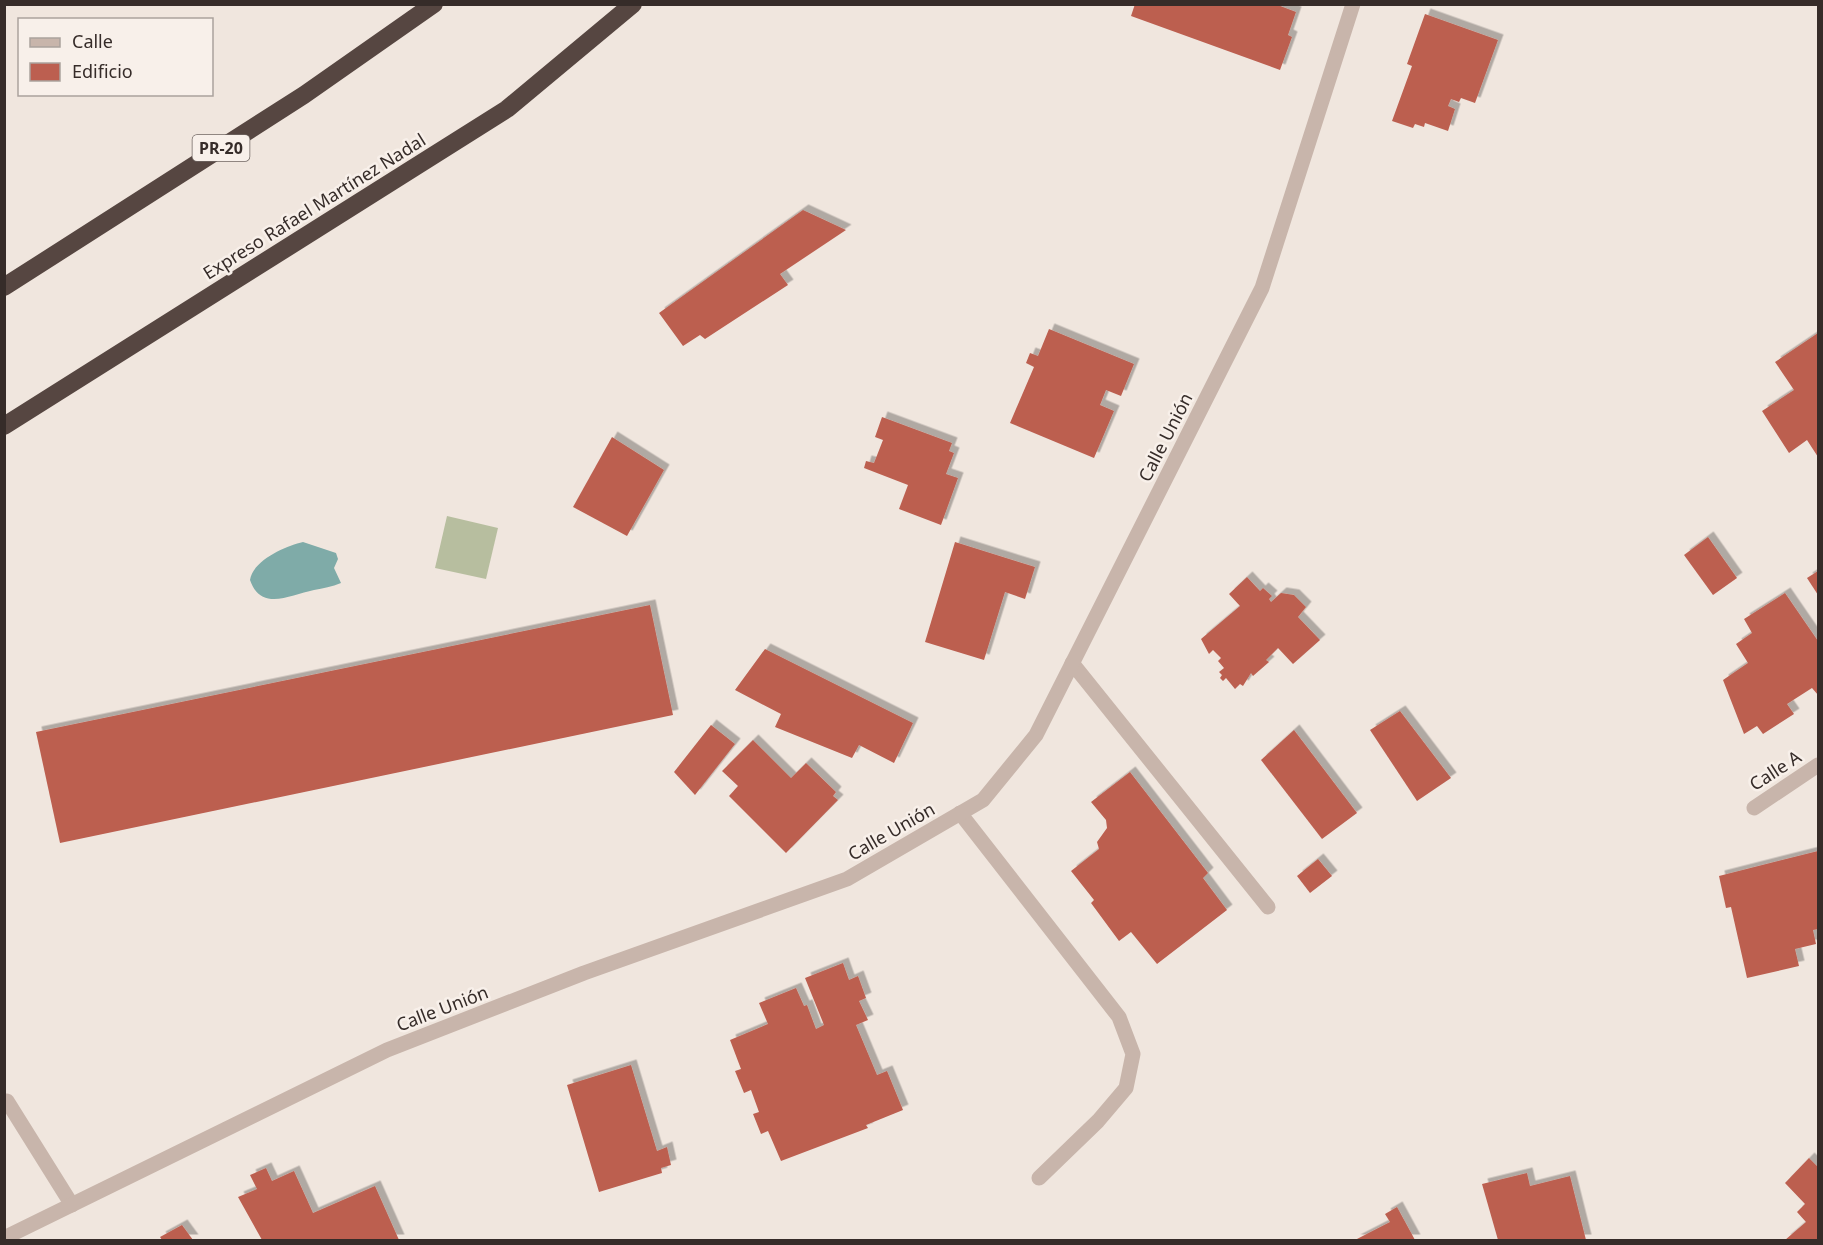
<svg xmlns="http://www.w3.org/2000/svg" width="1823" height="1245" viewBox="0 0 1823 1245" font-family="'Noto Sans',sans-serif">
<style>
.green{fill:#b7be9f}
.water{fill:#7faba8}
.building{fill:#bc5f50;filter:url(#shadow)}
.lines{fill:none;stroke-linecap:round;stroke-linejoin:round}
.service{stroke:#c8b5ab;stroke-width:15}
.minor{stroke:#c8b5ab;stroke-width:15}
.motorway{stroke:#564641;stroke-width:18}
.labels{text-anchor:middle;dominant-baseline:central;stroke-width:5;stroke-linejoin:round;paint-order:stroke}
.shield{fill:#f8f0ea;stroke:#706763;stroke-width:1.5}
.shield-label{font-size:16px;font-weight:bold;fill:#362c29}
.street-label{font-size:18px;fill:#362c29;stroke:#f8f0ea}
</style>
<defs>
<filter id="shadow"><feDropShadow dx="5.5" dy="-5.5" stdDeviation="0" flood-color="#0004"/></filter>
</defs>
<rect width="100%" height="100%" fill="#f0e6de"/>
<path class="green" d="M447,516L498,528L486,579L435,568Z"/>
<path class="water" d="M303,542L336,553L338,559L334,568L341,583C332,587 323,588 314,590C290,595 261,612 250,580C253,560 286,546 303,542Z"/>
<g class="building">
<path d="M1135,4H1275L1296,12L1288,35L1292,37L1280,70L1131,16Z"/>
<path d="M1425,14L1498,40L1475,103L1461,98L1459,102L1451,99L1448,106L1455,109L1448,131L1425,123L1424,127L1415,124L1413,128L1392,121L1412,66L1407,64Z"/>
<path d="M803,210L846,230L780,274L788,285L705,339L700,335L683,346L659,313Z"/>
<path d="M1049,329L1134,364L1121,396L1106,390L1100,405L1114,411L1094,458L1010,423L1034,367L1026,363L1030,353L1038,356Z"/>
<path d="M1818,333V457L1807,440L1789,453L1762,411L1794,390L1775,362Z"/>
<path d="M882,417L952,443L949,451L954,453L946,474L958,478L941,525L899,509L908,485L864,468L866,461L874,463L883,440L875,437Z"/>
<path d="M612,437L664,470L627,536L573,507Z"/>
<path d="M1708,537L1737,578L1713,595L1684,555Z"/>
<path d="M955,542L1035,567L1025,599L1005,592L984,660L925,642Z"/>
<path d="M1818,571V595L1807,578Z"/>
<path d="M1247,577L1260,591L1263,588L1272,596L1269,599L1271,602L1281,593L1294,595L1306,607L1298,617L1320,640L1293,664L1278,648L1266,660L1269,662L1253,676L1251,673L1243,686L1240,684L1235,689L1226,678L1223,681L1220,678L1222,675L1219,672L1224,668L1218,661L1221,658L1213,650L1209,654L1201,639L1240,606L1229,594Z"/>
<path d="M1785,593L1818,641V695L1812,688L1787,704L1794,714L1763,734L1757,726L1744,734L1723,680L1748,663L1736,644L1752,633L1744,619Z"/>
<path d="M650,605L673,715L60,843L36,732Z"/>
<path d="M765,649L913,723L894,763L859,745L852,758L775,727L781,714L735,690Z"/>
<path d="M1400,711L1451,778L1417,801L1370,730Z"/>
<path d="M711,725L735,744L695,795L674,772Z"/>
<path d="M1294,730L1357,813L1322,839L1261,760Z"/>
<path d="M753,740L791,778L806,763L836,792L833,796L838,800L786,853L729,796L738,786L722,771Z"/>
<path d="M1130,772L1208,873L1203,878L1227,910L1157,964L1131,932L1119,941L1091,903L1094,900L1071,871L1099,849L1097,842L1107,828L1106,820L1091,802Z"/>
<path d="M1818,851V929L1813,930L1816,944L1795,949L1799,966L1747,978L1731,907L1726,908L1719,876Z"/>
<path d="M1318,859L1332,876L1310,893L1297,876Z"/>
<path d="M843,963L849,980L858,976L866,998L859,1001L868,1020L856,1025L877,1075L887,1071L903,1110L866,1125L868,1128L781,1161L768,1131L761,1134L753,1114L759,1112L751,1090L744,1093L735,1071L741,1069L730,1040L768,1024L759,1003L796,988L804,1006L807,1005L816,1029L824,1025L805,978Z"/>
<path d="M631,1065L657,1151L667,1147L671,1165L661,1168L662,1173L599,1192L567,1085Z"/>
<path d="M1809,1158L1818,1167V1240H1785L1806,1222L1797,1212L1805,1204L1785,1183Z"/>
<path d="M266,1168L272,1181L294,1171L313,1213L375,1186L399,1240H262L238,1197L257,1189L250,1175Z"/>
<path d="M1527,1173L1530,1186L1570,1176L1586,1240H1498L1482,1184Z"/>
<path d="M1397,1207L1415,1240H1355L1390,1222L1385,1214Z"/>
<path d="M182,1225L193,1240H162L160,1237Z"/>
</g>
<g class="lines">
<g class="service">
<path d="M1072,663L1268,907"/>
<path d="M960,813L1119,1017L1133,1054L1126,1088L1098,1121L1039,1178"/>
<path d="M4,1103L7,1101L72,1205"/>
</g>
<g class="minor">
<path d="M1754,808L1818,765"/>
<path d="M4,1238L387,1050L584,973L847,879L983,800L1036,735L1262,288L1353,4"/>
</g>
<g class="motorway">
<path d="M4,287L304,95L434,4"/>
<path d="M4,426L507,109L633,4"/>
</g>
</g>
<g class="labels">
<rect class="shield" x="192.5" y="135" width="57" height="26" rx="4.5"/>
<g class="shield-label">
<text x="221" y="148">PR-20</text>
</g>
<g class="street-label">
<text transform="translate(314 206) rotate(-32)">Expreso Rafael Martínez Nadal</text>
<text transform="translate(1165 437) rotate(-63)">Calle Unión</text>
<text transform="translate(1775 770) rotate(-33)">Calle A</text>
<text transform="translate(891 831) rotate(-30)">Calle Unión</text>
<text transform="translate(442 1008) rotate(-21)">Calle Unión</text>
</g>
</g>
<rect width="1823" height="1245" fill="none" stroke="#362c29" stroke-width="12"/>
<rect x="18" y="18" width="195" height="78" fill="#f8f0ea" stroke="#aaa29d" stroke-width="1.5"/>
<rect x="30" y="38" width="30" height="9" fill="#c8b5ab" stroke="#aaa29d" stroke-width="1.5"/>
<text x="72" y="48" font-size="18" fill="#362c29">Calle</text>
<rect x="30" y="63" width="30" height="18" fill="#bc5f50" stroke="#aaa29d" stroke-width="1.5"/>
<text x="72" y="78" font-size="18" fill="#362c29">Edificio</text>
</svg>
